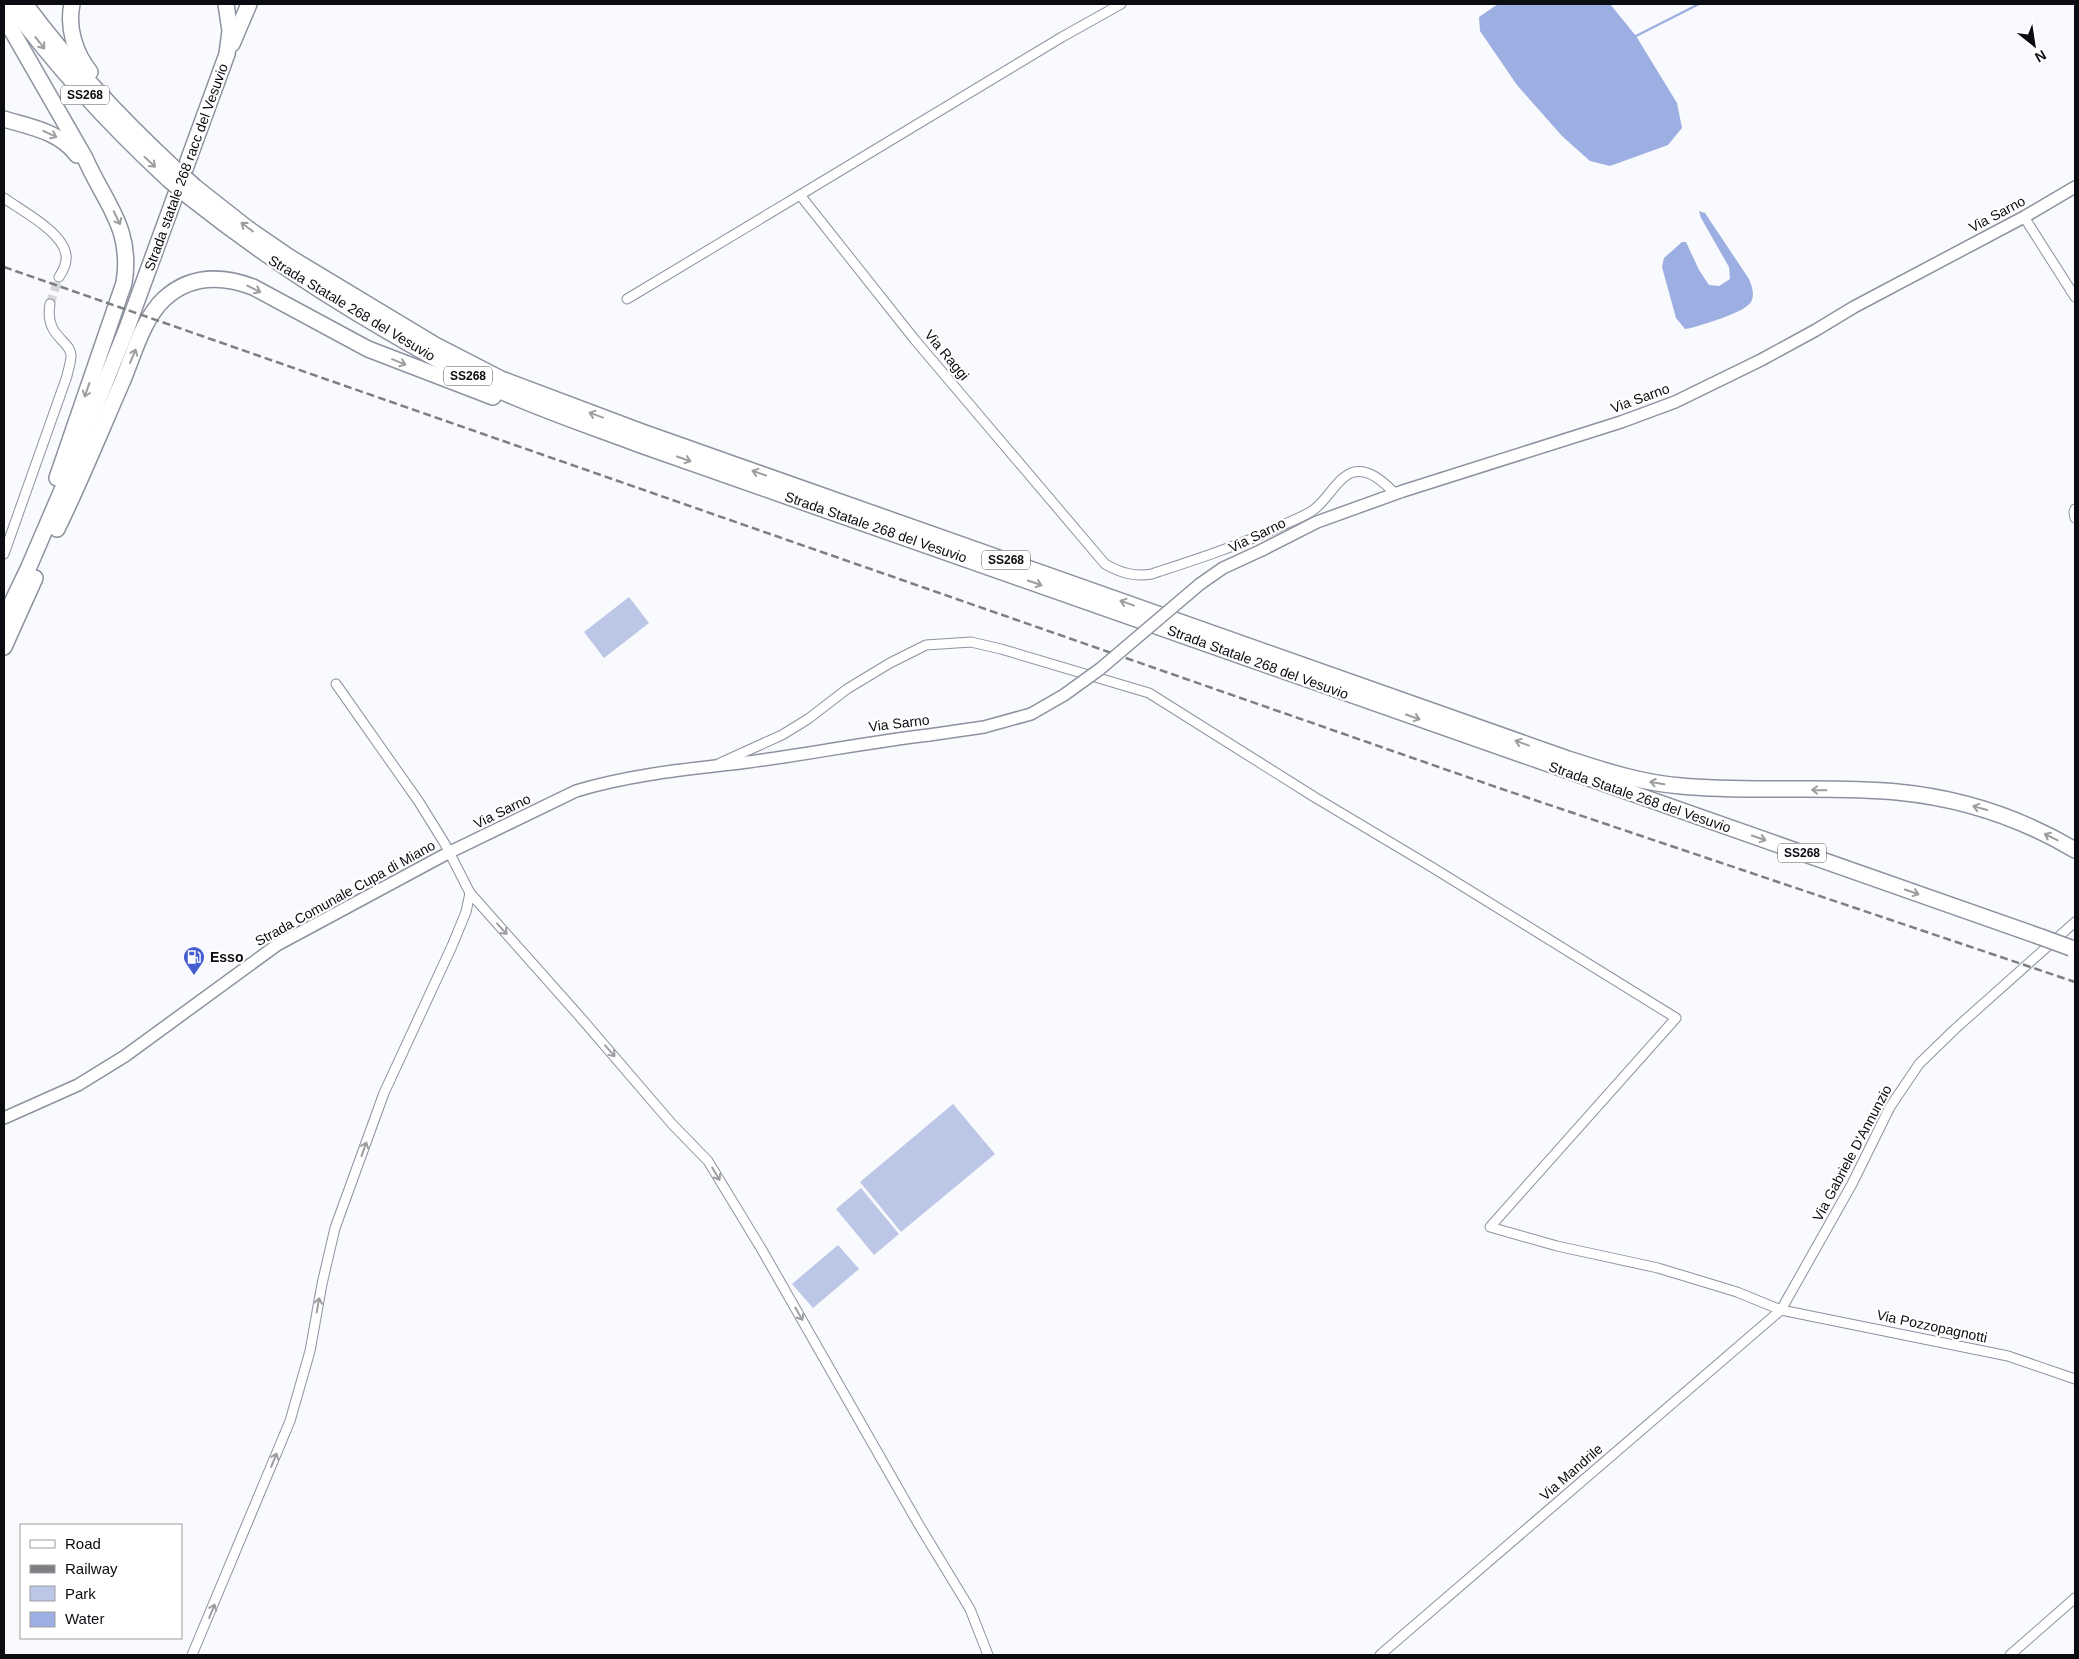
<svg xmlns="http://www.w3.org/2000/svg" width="2079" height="1659" viewBox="0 0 2079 1659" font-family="Arial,sans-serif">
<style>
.green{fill:#bcc7e7}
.water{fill:#9daee2}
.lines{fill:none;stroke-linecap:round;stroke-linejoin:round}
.stream{stroke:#9daee2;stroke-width:2.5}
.minor-tunnel{stroke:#d5d6da;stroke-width:9;stroke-dasharray:9 4.5;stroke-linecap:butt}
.minor-casing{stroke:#8d92a1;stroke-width:11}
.tertiary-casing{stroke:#8d92a1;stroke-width:14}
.trunk-casing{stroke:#8d92a1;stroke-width:18}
.minor{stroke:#fff;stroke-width:9}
.tertiary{stroke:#fff;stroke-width:11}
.trunk{stroke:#fff;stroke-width:15}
.rail{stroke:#7d7f83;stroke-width:2.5;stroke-dasharray:8 4;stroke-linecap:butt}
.tertiary-bridge-casing{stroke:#8d92a1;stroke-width:14;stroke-linecap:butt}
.trunk-bridge-casing{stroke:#8d92a1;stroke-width:18;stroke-linecap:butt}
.tertiary-bridge{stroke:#fff;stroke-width:11}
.trunk-bridge{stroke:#fff;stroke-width:15}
.oneway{stroke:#9d9ea0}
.labels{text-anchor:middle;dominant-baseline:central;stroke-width:4.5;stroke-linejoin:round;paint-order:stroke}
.shield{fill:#fff;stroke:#545558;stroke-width:1}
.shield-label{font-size:12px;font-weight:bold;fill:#0a0c11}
.street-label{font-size:14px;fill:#0a0c11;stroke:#fff}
.poi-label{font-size:14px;font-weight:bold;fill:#0a0c11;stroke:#fff;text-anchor:start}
</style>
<rect width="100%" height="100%" fill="#f9fafd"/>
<g class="green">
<path d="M629,597L649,623L604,658L584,632Z"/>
<path d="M953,1104L995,1154L901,1232L860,1182Z"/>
<path d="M861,1188L899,1234L874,1255L836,1209Z"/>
<path d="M838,1245L859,1269L813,1308L792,1284Z"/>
</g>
<g class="water">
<path d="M1498,4H1610L1636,36L1677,103L1682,128L1668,145L1610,166L1590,161L1562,136L1517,85L1480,31L1479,17Z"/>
<path d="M1699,211L1705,213L1749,279C1752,287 1755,294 1751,302C1744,313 1704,324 1691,328L1685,329L1676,318L1662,267L1664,258L1682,242H1686L1699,270L1709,285L1719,286L1730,279L1729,267L1701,218Z"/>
</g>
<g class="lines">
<path class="stream" d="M1636,36L1699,4"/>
<path class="minor-tunnel" d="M50,304L59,277"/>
<g class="minor-casing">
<g id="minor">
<path d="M1121,4L1062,37L800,195L915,340L1105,564C1121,573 1134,577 1152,574C1194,560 1235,547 1274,529C1287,523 1300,518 1312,511C1327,501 1338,476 1354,472C1371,469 1384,483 1396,494"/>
<path d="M4,198C22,211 63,232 66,255C67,262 63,271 59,277"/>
<path d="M2024,217L2075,297"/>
<path d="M627,299L800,195"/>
<path d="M2075,509L2074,512L2075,518"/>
<path d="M4,554L67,376C68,370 71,362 71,356C72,341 44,337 50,304"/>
<path d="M336,684L419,802L445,844L470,893L581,1018L672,1124L708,1161L762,1250L919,1525L970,1609L988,1655"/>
<path d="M720,763L782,735L808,719L847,689L890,663L926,645L971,642L1001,649L1149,693L1316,798L1430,866L1676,1018L1490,1227L1557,1246L1658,1268L1737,1292L1781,1310L2008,1356L2075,1379"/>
<path d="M192,1655L290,1421L310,1351L322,1284L335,1228L384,1093L452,946L466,912L470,893"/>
<path d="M1380,1655L1781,1310L1852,1184L1890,1107L1919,1064L1955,1029L2075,922"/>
<path d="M2010,1655L2075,1598"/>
</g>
</g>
<g class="tertiary-casing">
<g id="tertiary">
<path d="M1262,550L1317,522L1403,491L1621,422L1675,402L1761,360L1816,330L1854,307L2024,217L2075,187"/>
<path d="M4,1118L78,1085L125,1056L277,945L448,853L576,791C632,774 690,769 748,762C809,754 869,742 929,735"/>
</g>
</g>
<g class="trunk-casing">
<g id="trunk">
<path d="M10,4C57,68 110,125 168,179"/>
<path d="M25,4C69,63 119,117 173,167"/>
<path d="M72,4C67,28 75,53 90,72"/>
<path d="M4,17L85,158C105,204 133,228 124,283L57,478"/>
<path d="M232,44L249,4"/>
<path d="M4,119C30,127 59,131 77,155"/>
<path d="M195,187L247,228L289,257L435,345L501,379L642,432L1568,759C1605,771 1642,783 1681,786C1753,793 1825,785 1897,792C1960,798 2021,818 2075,850"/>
<path d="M192,199C255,249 320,292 389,332C424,352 459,373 496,389C542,410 590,426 638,444L2041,937"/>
<path d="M57,529C81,480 101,430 123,380C134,353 143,319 164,299C190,275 221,275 253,287L368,349L493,397"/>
<path d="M4,619L28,569L62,490L127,328L227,54L230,31L226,4"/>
<path d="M4,647L35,578"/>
</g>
</g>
<use href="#minor" class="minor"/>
<use href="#tertiary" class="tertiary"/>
<use href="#trunk" class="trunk"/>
<path class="rail" d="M4,267L1496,787L2075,982"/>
<g class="tertiary-bridge-casing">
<path id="tertiary-bridge" d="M929,735L984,727L1031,714L1064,695L1100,669L1200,584L1223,568L1262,550"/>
</g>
<g class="trunk-bridge-casing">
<g id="trunk-bridge">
<path d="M173,167L195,187"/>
<path d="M168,179L192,199"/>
<path d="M2041,937L2071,948"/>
</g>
</g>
<use href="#tertiary-bridge" class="tertiary-bridge"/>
<use href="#trunk-bridge" class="trunk-bridge"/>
</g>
<defs><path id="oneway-shaft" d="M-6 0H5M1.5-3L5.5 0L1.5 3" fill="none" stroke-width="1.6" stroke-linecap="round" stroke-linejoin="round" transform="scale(1.25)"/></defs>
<g class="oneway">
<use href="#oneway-shaft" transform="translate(40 43) rotate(52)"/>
<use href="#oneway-shaft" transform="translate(50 134) rotate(25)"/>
<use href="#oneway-shaft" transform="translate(150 162) rotate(43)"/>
<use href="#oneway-shaft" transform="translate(117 218) rotate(64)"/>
<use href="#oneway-shaft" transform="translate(247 227) rotate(-143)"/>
<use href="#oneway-shaft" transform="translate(254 289) rotate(26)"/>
<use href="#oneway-shaft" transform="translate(133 356) rotate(-67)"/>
<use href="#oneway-shaft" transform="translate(399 362) rotate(22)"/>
<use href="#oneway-shaft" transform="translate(87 390) rotate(109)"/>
<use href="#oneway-shaft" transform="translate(596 415) rotate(-160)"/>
<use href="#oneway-shaft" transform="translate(684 459) rotate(19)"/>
<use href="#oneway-shaft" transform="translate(759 473) rotate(-161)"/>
<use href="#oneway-shaft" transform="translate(1035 583) rotate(19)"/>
<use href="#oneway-shaft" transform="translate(1127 603) rotate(-160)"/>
<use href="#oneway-shaft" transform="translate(1413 717) rotate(19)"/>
<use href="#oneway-shaft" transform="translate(1522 743) rotate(-160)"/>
<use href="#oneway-shaft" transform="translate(1657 783) rotate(-171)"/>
<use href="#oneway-shaft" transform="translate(1819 790) rotate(-179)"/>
<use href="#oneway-shaft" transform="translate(1980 808) rotate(-165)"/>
<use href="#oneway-shaft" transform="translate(2051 837) rotate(-154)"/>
<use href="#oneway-shaft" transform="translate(1759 838) rotate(19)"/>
<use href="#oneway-shaft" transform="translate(1912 892) rotate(19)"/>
<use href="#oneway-shaft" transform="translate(502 929) rotate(48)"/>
<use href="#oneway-shaft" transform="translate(610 1051) rotate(49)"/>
<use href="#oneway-shaft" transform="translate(364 1149) rotate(-70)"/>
<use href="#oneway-shaft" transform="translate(716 1174) rotate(59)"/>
<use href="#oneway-shaft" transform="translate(318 1305) rotate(-80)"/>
<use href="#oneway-shaft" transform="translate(799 1314) rotate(60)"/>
<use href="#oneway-shaft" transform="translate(274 1460) rotate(-68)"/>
<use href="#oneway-shaft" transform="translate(212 1611) rotate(-68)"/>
</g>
<defs>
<g id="fuel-pin" transform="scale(1.125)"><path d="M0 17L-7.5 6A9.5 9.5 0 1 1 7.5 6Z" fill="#465dd1" stroke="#fff"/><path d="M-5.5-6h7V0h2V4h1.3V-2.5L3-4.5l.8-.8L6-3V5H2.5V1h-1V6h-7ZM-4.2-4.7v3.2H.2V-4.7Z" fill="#fff"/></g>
</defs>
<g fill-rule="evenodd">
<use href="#fuel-pin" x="194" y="957"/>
</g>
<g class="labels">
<g class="shield">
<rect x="61" y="85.5" width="48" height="19" rx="4"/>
<rect x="444" y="366.5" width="48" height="19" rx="4"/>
<rect x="982" y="550.5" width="48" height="19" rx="4"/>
<rect x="1778" y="843.5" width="48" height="19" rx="4"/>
</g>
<g class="shield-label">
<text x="85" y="95">SS268</text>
<text x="468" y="376">SS268</text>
<text x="1006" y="560">SS268</text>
<text x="1802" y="853">SS268</text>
</g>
<g class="street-label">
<text transform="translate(186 167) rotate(-70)">Strada statale 268 racc del Vesuvio</text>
<text transform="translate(1997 214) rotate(-28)">Via Sarno</text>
<text transform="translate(352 308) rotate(31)">Strada Statale 268 del Vesuvio</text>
<text transform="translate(947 355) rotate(50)">Via Raggi</text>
<text transform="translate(1640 398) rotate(-20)">Via Sarno</text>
<text transform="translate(876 527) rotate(19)">Strada Statale 268 del Vesuvio</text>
<text transform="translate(1257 535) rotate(-26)">Via Sarno</text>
<text transform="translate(1258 662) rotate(20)">Strada Statale 268 del Vesuvio</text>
<text transform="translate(899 723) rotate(-7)">Via Sarno</text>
<text transform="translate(1640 797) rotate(19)">Strada Statale 268 del Vesuvio</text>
<text transform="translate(502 811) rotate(-26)">Via Sarno</text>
<text transform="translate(345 893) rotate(-29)">Strada Comunale Cupa di Miano</text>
<text transform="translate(1852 1153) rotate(-62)">Via Gabriele D'Annunzio</text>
<text transform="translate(1932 1326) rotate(12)">Via Pozzopagnotti</text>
<text transform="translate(1571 1472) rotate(-41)">Via Mandrile</text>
</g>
<g class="poi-label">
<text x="210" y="957">Esso</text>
</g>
</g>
<rect width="2079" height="1659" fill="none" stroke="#0a0c11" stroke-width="10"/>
<rect x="20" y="1524" width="162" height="115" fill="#ffffff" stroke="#9d9ea0"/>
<rect x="30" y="1540" width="25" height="8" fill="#ffffff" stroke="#9d9ea0"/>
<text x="65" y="1549" font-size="15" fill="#0a0c11">Road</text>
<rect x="30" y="1565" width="25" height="8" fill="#7d7f83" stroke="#9d9ea0"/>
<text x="65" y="1574" font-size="15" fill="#0a0c11">Railway</text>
<rect x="30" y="1586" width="25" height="15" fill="#bcc7e7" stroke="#9d9ea0"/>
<text x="65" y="1599" font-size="15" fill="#0a0c11">Park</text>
<rect x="30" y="1612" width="25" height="15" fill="#9daee2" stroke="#9d9ea0"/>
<text x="65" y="1624" font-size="15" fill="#0a0c11">Water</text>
<g transform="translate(2034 45) rotate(150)" stroke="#ffffff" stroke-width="4" paint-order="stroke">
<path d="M0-4L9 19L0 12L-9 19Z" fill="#0a0c11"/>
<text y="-8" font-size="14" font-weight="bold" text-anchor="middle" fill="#0a0c11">N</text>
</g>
</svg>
